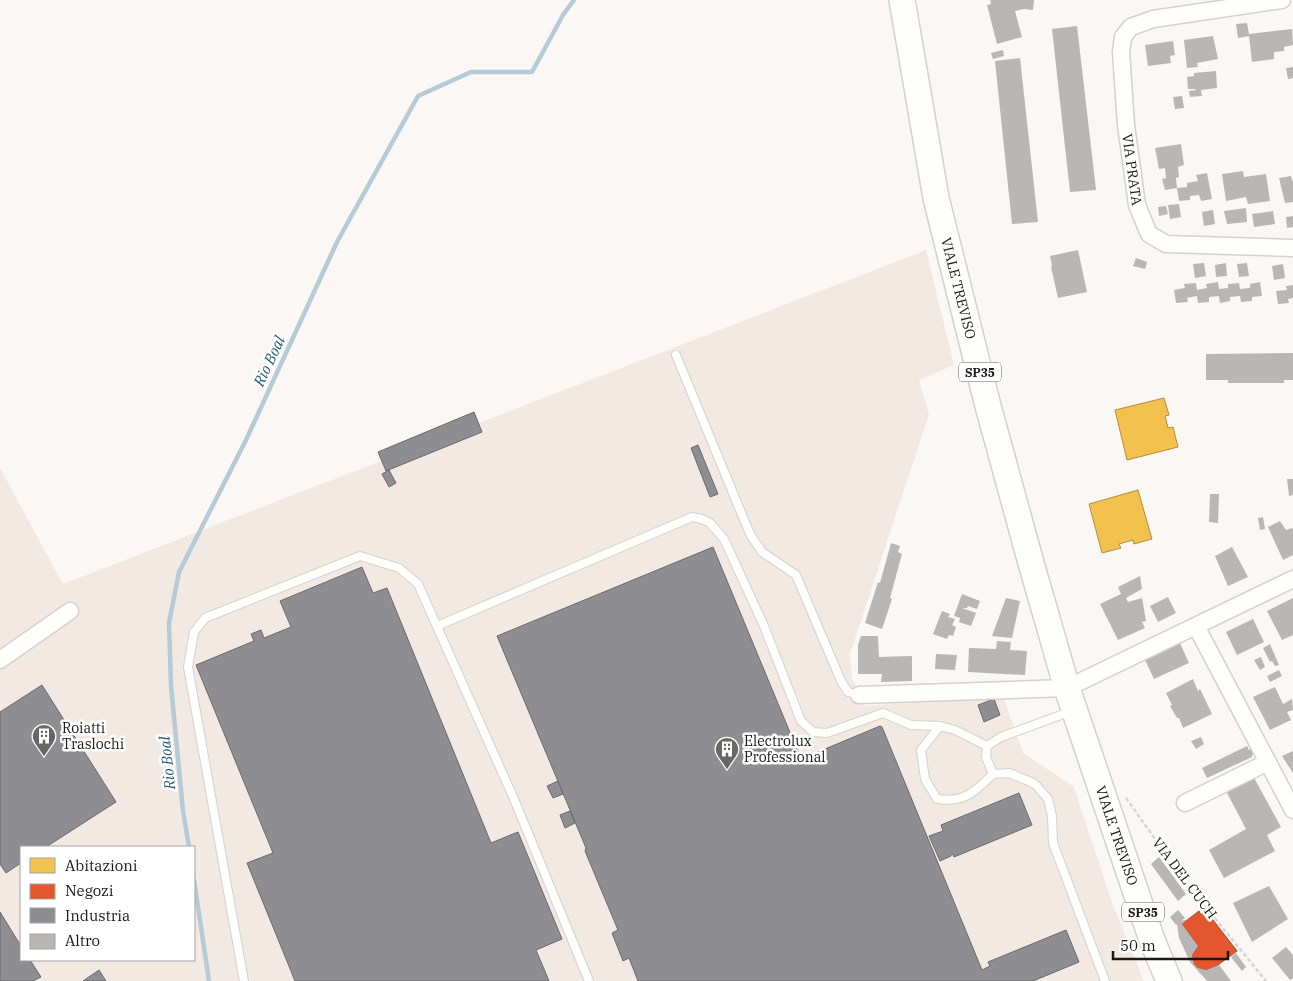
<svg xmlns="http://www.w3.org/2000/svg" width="1293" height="981" viewBox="0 0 1293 981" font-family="'IBM Plex Serif',serif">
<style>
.built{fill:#f2eae2;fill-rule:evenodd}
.homes{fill:#f2c14e;stroke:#b28f3d}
.shops{fill:#e4572e;stroke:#a84427}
.industry{fill:#8d8d92;stroke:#6b6a6d}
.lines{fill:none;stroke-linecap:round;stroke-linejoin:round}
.stream{stroke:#b5cbd7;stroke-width:4.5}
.building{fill:#b9b7b5}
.service-casing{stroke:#d4d2cf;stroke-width:10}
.minor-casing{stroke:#d4d2cf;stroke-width:19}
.primary-casing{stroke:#d4d2cf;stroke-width:28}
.path{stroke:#d7d6d5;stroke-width:2.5;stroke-dasharray:4 2.5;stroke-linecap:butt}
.service{stroke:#fefefd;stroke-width:8}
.minor{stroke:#fefefd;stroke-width:16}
.primary{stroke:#fefefd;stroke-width:25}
.labels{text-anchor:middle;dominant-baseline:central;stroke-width:5;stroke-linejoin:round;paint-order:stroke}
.shield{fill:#fff;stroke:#5f5e5c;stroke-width:1}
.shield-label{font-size:12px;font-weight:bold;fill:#1b1916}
.street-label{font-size:14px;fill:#1b1916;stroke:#fff}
.poi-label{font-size:14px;fill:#1b1916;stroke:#fff;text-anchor:start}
.water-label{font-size:15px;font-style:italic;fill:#1c5671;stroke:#fff}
</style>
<rect width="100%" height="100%" fill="#faf7f4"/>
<path class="built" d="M926,250L954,365L919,380L929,415L850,654L852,678L864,706L1003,696L1023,753L1074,787L1113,905L1144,981H0V468L63,584ZM21,847H194V960H21Z"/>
<g class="homes">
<path d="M1164,398L1169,415L1165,416L1168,428L1173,427L1178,447L1127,460L1115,410Z"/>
<path d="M1138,490L1152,539L1134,544L1133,540L1119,544L1121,548L1102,553L1089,504Z"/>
</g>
<path class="shops" d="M1199,911L1201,915L1206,911L1237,951L1215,967L1206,970L1198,968L1194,964L1192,955L1198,946L1182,924Z"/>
<g class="industry">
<path d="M474,412L482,432L386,471L378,452Z"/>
<path d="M698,445L718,494L710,497L691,448Z"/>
<path d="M389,470L396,483L389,487L382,474Z"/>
<path d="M713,547L801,759L880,726L882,727L982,970L990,966L988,962L1066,930L1079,962L1033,981H638L629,958L623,961L612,933L618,930L585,851L586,848L497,636Z"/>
<path d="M362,567L373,593L387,588L491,843L518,832L562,939L536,950L549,981H295L247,863L273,853L196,665L254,641L251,634L261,630L264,638L291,627L280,601Z"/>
<path d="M42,685L116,802L46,847H21V863L6,873L0,864V712Z"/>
<path d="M994,699L1000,715L984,722L978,705Z"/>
<path d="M558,781L563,794L553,798L547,786Z"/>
<path d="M1019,793L1032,825L954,857L952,853L951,854V856L940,861L929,836L943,831L941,825Z"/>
<path d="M570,811L575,823L565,828L560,815Z"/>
<path d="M0,912L21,946V960H30L41,977L33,981H0Z"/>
<path d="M99,970L106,981H83Z"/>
</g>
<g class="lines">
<g class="stream">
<path d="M189,847L183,811L171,686L169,623L179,572L246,440L337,242L418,96L471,72H532L563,15L574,0"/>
<path d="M194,880L209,981"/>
</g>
</g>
<g class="building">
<path d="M990,0H1034L1033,10L1024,9L1015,11L1022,37L997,44L987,5L991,4Z"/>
<path d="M1247,23L1249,34L1292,29L1293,45L1284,47V51L1274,52V59L1252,62L1249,36L1238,38L1236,24Z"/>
<path d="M1077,26L1096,190L1070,192L1052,29Z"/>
<path d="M1213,36L1218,59L1197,63L1198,67L1187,68L1184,40Z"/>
<path d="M1173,41L1175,55L1170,56L1171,63L1148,66L1145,45Z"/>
<path d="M1003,50L1004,56L993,59L991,53Z"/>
<path d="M1020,58L1038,222L1012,224L995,61Z"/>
<path d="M1293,67V78L1288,79L1286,68Z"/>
<path d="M1216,71L1217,88L1201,90L1202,96L1190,97L1189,91L1196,90L1195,89H1188L1187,77L1194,76V73Z"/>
<path d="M1182,96L1184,108L1175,109L1173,97Z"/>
<path d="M1181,144L1184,165L1178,167L1179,177L1176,178L1177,188L1165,190L1162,179L1166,178L1165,168L1159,169L1155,148Z"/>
<path d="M1243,171L1244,177L1266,174L1270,201L1248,204L1246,197L1226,201L1222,174Z"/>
<path d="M1207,173L1212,199L1201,201L1199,195L1190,196V200L1179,201L1177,188L1187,187V183L1198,181L1196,175Z"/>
<path d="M1291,176L1293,182V202L1285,203L1279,178Z"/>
<path d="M1179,204L1181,217L1170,219L1168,205Z"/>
<path d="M1166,206L1168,214L1159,216L1158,207Z"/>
<path d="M1246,208L1247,222L1227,224L1224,211Z"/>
<path d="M1213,210L1215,224L1204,226L1202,212Z"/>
<path d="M1273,211L1275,224L1254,227L1252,214Z"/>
<path d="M1293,216V227L1287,228L1286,217Z"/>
<path d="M1078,250L1087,292L1058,298L1051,267L1052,266L1050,256Z"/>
<path d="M1136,258L1147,262L1145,269L1133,266Z"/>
<path d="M1204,263L1206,276L1195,278L1193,264Z"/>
<path d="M1226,263L1227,276L1216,277L1215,265Z"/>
<path d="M1247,263L1249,276L1239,277L1237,264Z"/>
<path d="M1283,264L1285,278L1274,280L1272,266Z"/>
<path d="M1218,282L1219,289L1228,288V284L1239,283L1240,289L1250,288V284L1260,282L1262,296L1252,297V301L1241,302L1240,296L1230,297V301L1220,303L1219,296L1209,297V302L1198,303L1197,296L1187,298L1188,302L1176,303L1174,290L1185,288L1184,284L1196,283L1197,290L1207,288L1206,284Z"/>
<path d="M1293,285V298L1288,299L1289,303L1278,304L1276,291L1287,290L1286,286Z"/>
<path d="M1293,353V380H1284V383H1228V380H1206V354Z"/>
<path d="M1287,479H1293V495L1289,496Z"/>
<path d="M1210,494H1219L1218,523L1209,522Z"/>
<path d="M1263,517L1265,529L1260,530L1258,518Z"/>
<path d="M1280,521L1286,530L1292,528L1293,529V555L1283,560L1268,527Z"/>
<path d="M891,543L900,546L898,552L902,554L890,598L892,599L882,629L865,623L878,582L880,583Z"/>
<path d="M1232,547L1248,577L1228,586L1215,556Z"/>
<path d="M1140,576L1142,589L1126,598L1128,602L1142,598L1146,621L1142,622L1145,628L1118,640L1100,604L1121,594L1118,587Z"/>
<path d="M962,594L980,601L977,609L968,606L967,608H962L976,613L971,626L959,622L960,618L954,616Z"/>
<path d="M1168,597L1176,613L1158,622L1150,606Z"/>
<path d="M1006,598L1020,601L1012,638L992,636Z"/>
<path d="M1293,598V635L1282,640L1267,611Z"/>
<path d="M942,611L950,614L948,617L955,619L952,625L956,627L953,636L949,635L947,639L933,634Z"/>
<path d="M1253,619L1264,642L1237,655L1226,632Z"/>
<path d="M861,636H878L879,657L912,656V681L881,682L882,674H858V645Z"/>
<path d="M997,641L1011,642L1010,650L1027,651L1025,675L968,672L969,648L996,649Z"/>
<path d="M1180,643L1189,663L1154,679L1145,660Z"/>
<path d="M1270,644L1279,665L1275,666L1272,661L1270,662L1263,648Z"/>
<path d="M936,654L957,655L955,670L935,669Z"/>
<path d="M1261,657L1265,667L1260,670L1254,660Z"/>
<path d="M1279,670L1282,676L1270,682L1267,676Z"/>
<path d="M1193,679L1198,691L1200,689L1212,714L1183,728L1179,718H1177L1170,706L1172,705L1166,693Z"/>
<path d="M1275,687L1283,704L1292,699L1293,710L1287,712L1291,720L1270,730L1253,697Z"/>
<path d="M1201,737L1204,744L1196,749L1191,741Z"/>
<path d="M1247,746L1249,750L1255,747L1257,753L1252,755V757L1207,778L1202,768Z"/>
<path d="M1293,751V773L1282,756Z"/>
<path d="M1253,776L1281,827L1267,835L1275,851L1224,878L1209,850L1246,829L1226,791Z"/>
<path d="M1159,857L1186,894L1178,901L1151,864Z"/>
<path d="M1269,886L1288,919L1252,942L1233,903Z"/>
<path d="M1178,910L1185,918L1181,921L1188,919L1182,924L1198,946L1192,955L1194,964L1198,968L1206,970L1219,965L1231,981H1207L1190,962L1179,938L1177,924L1176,925L1170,917Z"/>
<path d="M1286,947L1293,955V978L1290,980L1272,958Z"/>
<path d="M1236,953L1246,967L1242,971L1231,957Z"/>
</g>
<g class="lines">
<g class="service-casing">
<g id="service">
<path d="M676,355L750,534L762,552L796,575L841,681L848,692L859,695"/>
<path d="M437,626L692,517L702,519L710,523L724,539L764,626L801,721L813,732L827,733L883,713L911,725L940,726L955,730L987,746"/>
<path d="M1072,711L1001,737L987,746L986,757L993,774L1009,773L1031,782L1036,785L1048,799L1052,816L1053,843L1105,981"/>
<path d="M940,726L921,750L925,779L937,799C964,803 975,792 993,774"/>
<path d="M244,981L188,667L194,632L205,618L360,556L399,568L418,584L514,799L589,981"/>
</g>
</g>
<g class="minor-casing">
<g id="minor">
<path id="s1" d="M1282,0L1153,19L1131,27L1123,37L1121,52L1126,125L1137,205L1149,234L1166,244L1293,248"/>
<path d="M1196,626L1293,810"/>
<path d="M0,660L70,611"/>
<path d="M859,695L1067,688L1293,579"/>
<path d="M1185,803L1268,762"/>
</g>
</g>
<g class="primary-casing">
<g id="primary">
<path id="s2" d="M902,0L936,198L988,406L1031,563L1067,688L1152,940L1169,981"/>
</g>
</g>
<path class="path" d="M1126,798L1187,884L1266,981"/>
<use href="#service" class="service"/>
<use href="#minor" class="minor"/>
<use href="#primary" class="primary"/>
</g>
<defs>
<g id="building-pin" transform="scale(1.25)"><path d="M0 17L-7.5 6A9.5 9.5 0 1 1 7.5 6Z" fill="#696764" stroke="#fff"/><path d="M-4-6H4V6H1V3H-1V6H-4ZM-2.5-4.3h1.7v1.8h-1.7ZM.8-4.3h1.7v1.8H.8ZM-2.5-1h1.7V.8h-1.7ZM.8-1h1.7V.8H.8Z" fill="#fff"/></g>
</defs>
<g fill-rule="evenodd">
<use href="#building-pin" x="44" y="736"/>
<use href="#building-pin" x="727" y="749"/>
</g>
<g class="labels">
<g class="shield">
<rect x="959" y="362.5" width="42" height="19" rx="4"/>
<rect x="1122" y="902.5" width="42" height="19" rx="4"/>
</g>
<g class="shield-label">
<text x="980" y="372">SP35</text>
<text x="1143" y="912">SP35</text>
</g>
<g class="street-label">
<text stroke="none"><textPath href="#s1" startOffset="300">VIA PRATA</textPath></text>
<text stroke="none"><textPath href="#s2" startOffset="294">VIALE TREVISO</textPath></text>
<text stroke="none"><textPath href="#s2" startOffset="864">VIALE TREVISO</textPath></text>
<text transform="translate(1185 878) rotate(53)">VIA DEL CUCH</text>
</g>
<g class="poi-label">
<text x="62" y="728">Roiatti<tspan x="62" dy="16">Traslochi</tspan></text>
<text x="744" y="741">Electrolux<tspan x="744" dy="16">Professional</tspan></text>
</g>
<g class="water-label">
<text transform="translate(269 361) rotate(-65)">Rio Boal</text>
<text transform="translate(167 763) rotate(-96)">Rio Boal</text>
</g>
</g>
<rect x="20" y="846" width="175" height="115" fill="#ffffff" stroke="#a4a3a2"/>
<rect x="30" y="858" width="25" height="15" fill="#f2c14e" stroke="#a4a3a2"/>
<text x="65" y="871" font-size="15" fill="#1b1916">Abitazioni</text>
<rect x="30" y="884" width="25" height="15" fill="#e4572e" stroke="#a4a3a2"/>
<text x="65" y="896" font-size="15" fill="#1b1916">Negozi</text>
<rect x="30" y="908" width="25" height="15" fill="#8d8d92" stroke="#a4a3a2"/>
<text x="65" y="921" font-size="15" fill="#1b1916">Industria</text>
<rect x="30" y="934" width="25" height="15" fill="#b9b7b5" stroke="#a4a3a2"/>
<text x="65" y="946" font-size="15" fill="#1b1916">Altro</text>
<path d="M1113 951v8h115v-8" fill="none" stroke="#1b1916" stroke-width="2.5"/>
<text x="1120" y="951" font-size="15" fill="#1b1916" stroke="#ffffff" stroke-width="4" paint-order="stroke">50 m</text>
</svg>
